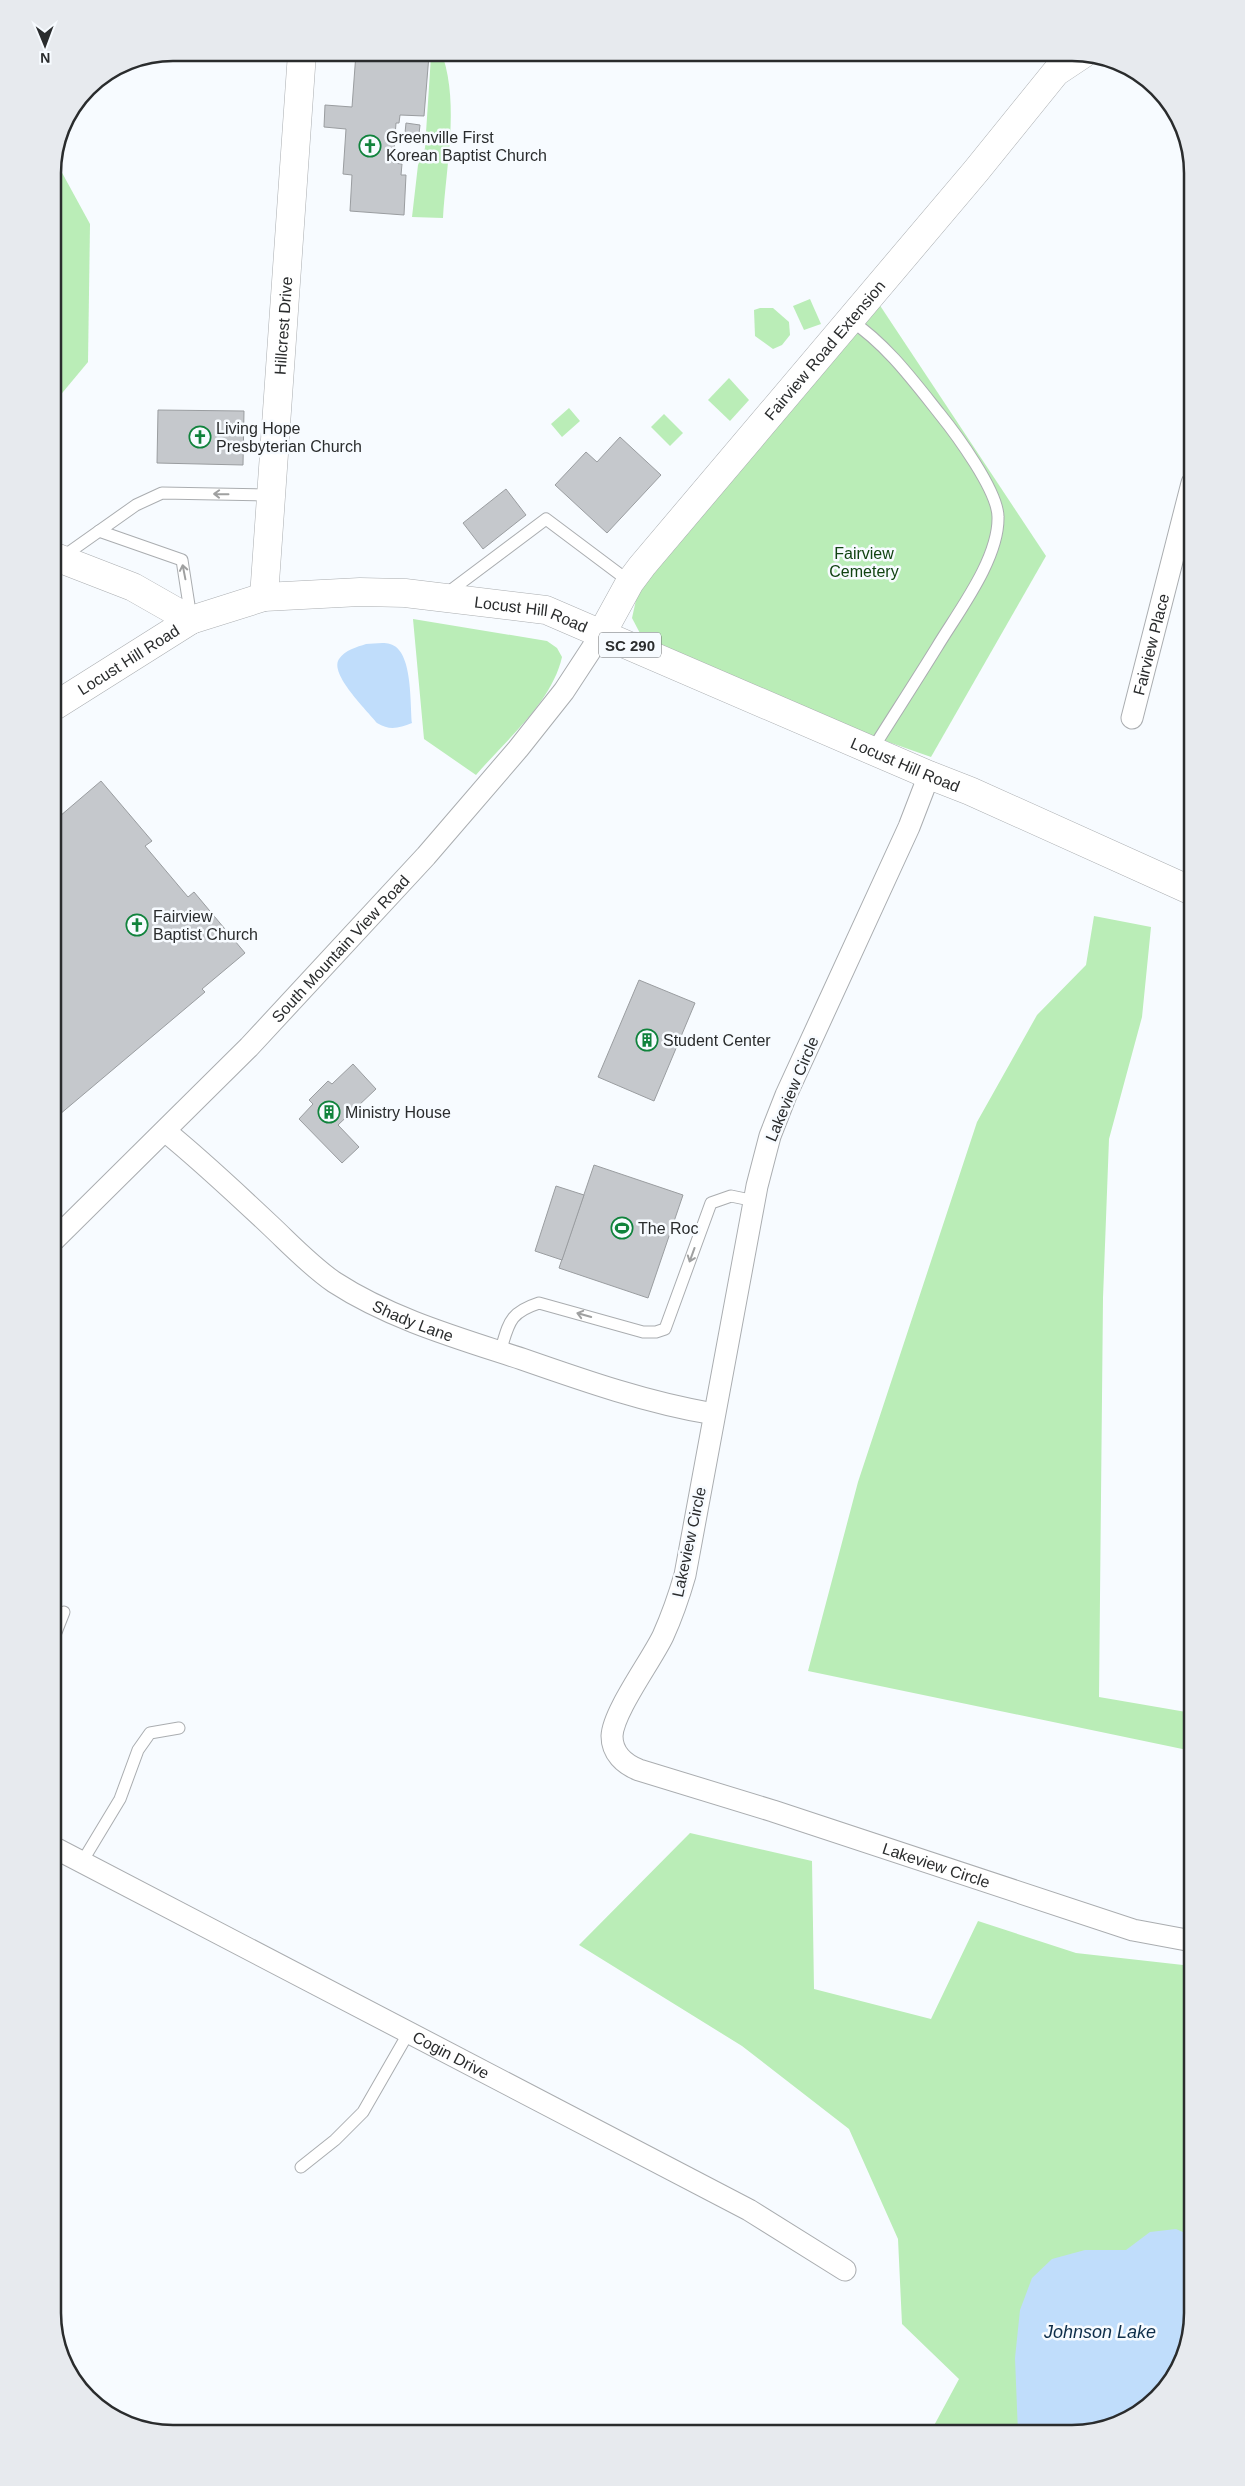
<svg xmlns="http://www.w3.org/2000/svg" width="1245" height="2486" viewBox="0 0 1245 2486" font-family="Helvetica,sans-serif">
<style>
.green{fill:#baedb7}
.water{fill:#c0ddfb}
.building{fill:#c5c8cc;stroke:#9a9da0}
.lines{fill:none;stroke-linecap:round;stroke-linejoin:round}
.lane-casing{stroke:#aaadb0;stroke-width:13}
.street-casing{stroke:#aaadb0;stroke-width:23}
.secondary-casing{stroke:#aaadb0;stroke-width:29}
.primary-casing{stroke:#aaadb0;stroke-width:29}
.lane{stroke:#fff;stroke-width:11}
.street{stroke:#fff;stroke-width:21}
.secondary{stroke:#fff;stroke-width:28}
.primary{stroke:#fff;stroke-width:28}
.oneway{stroke:#9fa0a0}
.labels{text-anchor:middle;dominant-baseline:central;stroke-width:5;stroke-linejoin:round;paint-order:stroke}
.shield{fill:#f7fbff;stroke:#686a6c;stroke-width:1}
.shield-label{font-size:15px;font-weight:bold;fill:#2a2c2d}
.poi-label{font-size:16px;fill:#2a2c2d;stroke:#f7fbff;text-anchor:start}
.street-label{font-size:16px;fill:#2a2c2d;stroke:#f7fbff}
.park-label{font-size:16px;fill:#104311;stroke:#f7fbff}
.water-label{font-size:18px;font-style:italic;fill:#0e2e4a;stroke:#f7fbff}
.rim{fill:none;stroke:#2a2c2d;stroke-width:2.5}
</style>
<rect width="100%" height="100%" fill="#f7fbff"/>
<g class="green">
<path d="M431,56L443,57C459,106 446,168 443,218L412,217L418,165L425,148Z"/>
<path d="M54,158L90,224L88,362L53,404Z"/>
<path d="M810,299L821,324L804,330L793,306Z"/>
<path d="M879,304L1046,556L931,757L843,726L643,639L632,618L638,591Z"/>
<path d="M760,308H773L789,322L790,335L782,345L773,349L755,336L754,310Z"/>
<path d="M729,378L749,400L730,421L708,400Z"/>
<path d="M569,408L580,421L562,437L551,424Z"/>
<path d="M664,414L683,433L670,446L651,427Z"/>
<path d="M413,619L547,641L557,648L562,657C552,702 506,740 476,775L424,739Z"/>
<path d="M1094,916L1151,927L1142,1017L1109,1139L1103,1298L1099,1697L1192,1713V1751L808,1671L858,1482L977,1122L1037,1015L1086,965Z"/>
<path d="M690,1833L812,1861L814,1989L931,2019L978,1921L1076,1953L1192,1966V2313L1172,2380L1118,2424L1071,2433H930L959,2379L902,2324L898,2239L849,2129L742,2046L579,1945Z"/>
</g>
<g class="water">
<path d="M366,644C373,644 383,642 390,644C413,650 410,703 412,723C399,728 390,731 377,723C367,710 329,674 339,659C345,650 357,647 366,644Z"/>
<path d="M1176,2229L1192,2236V2313L1172,2380L1118,2424L1071,2433H1018L1015,2358L1020,2310L1032,2278L1052,2259L1085,2250H1126L1150,2232Z"/>
</g>
<g class="building">
<path d="M356,53L429,55L424,116L400,115L399,123H396L393,163L402,164L401,175H406L404,215L350,211L352,175L343,174L346,129L324,127L325,105L352,107Z"/>
<path d="M406,123L420,125L419,134L405,133Z"/>
<path d="M158,410L244,411L243,465L157,463Z"/>
<path d="M620,437L661,475L607,533L555,485L586,452L597,462Z"/>
<path d="M506,489L526,515L483,549L463,523Z"/>
<path d="M101,781L152,841L145,846L188,897L194,892L245,953L202,989L205,992L53,1120V822Z"/>
<path d="M639,980L695,1003L654,1101L598,1077Z"/>
<path d="M353,1064L376,1089L338,1125L359,1147L342,1163L299,1119L313,1104L309,1100L328,1081L332,1084Z"/>
<path d="M594,1165L683,1195L648,1298L559,1268Z"/>
<path d="M556,1186L584,1195L562,1260L535,1251Z"/>
</g>
<g class="lines">
<g class="lane-casing">
<g id="lane">
<path d="M850,320C886,344 912,379 939,413C956,434 998,491 998,517C999,559 958,612 937,647C916,681 894,715 872,750"/>
<path d="M99,531L182,560L191,618"/>
<path d="M61,558L136,505L162,493L270,495"/>
<path d="M446,594L546,519L630,582"/>
<path d="M500,1352C509,1324 508,1313 539,1303L643,1332H656L665,1329L711,1203L731,1196L755,1201"/>
<path d="M53,1640L64,1612"/>
<path d="M82,1862L120,1799L138,1750L150,1733L179,1728"/>
<path d="M301,2167L335,2140L363,2112L409,2032"/>
</g>
</g>
<g class="street-casing">
<g id="street">
<path id="s1" d="M1132,718L1192,483"/>
<path id="s2" d="M929,775L909,827L786,1095L770,1136L757,1186L685,1575C679,1596 672,1616 663,1636C651,1661 613,1712 612,1736C612,1753 624,1764 639,1770L773,1811L1133,1930L1192,1941"/>
<path id="s3" d="M165,1131C202,1161 237,1194 272,1227C292,1246 311,1266 334,1282C391,1319 458,1338 522,1359C585,1381 648,1403 714,1414"/>
<path id="s4" d="M53,1241L249,1047L426,856L518,749L564,691L602,633"/>
<path id="s5" d="M53,1847L749,2210L845,2270"/>
</g>
</g>
<g class="secondary-casing">
<g id="secondary">
<path d="M53,556L133,587L191,620"/>
<path id="s6" d="M264,597L302,53"/>
<path id="s7" d="M602,633L630,582L642,566L976,171L1056,72L1083,54"/>
</g>
</g>
<g class="primary-casing">
<g id="primary">
<path id="s8" d="M53,707L191,620L264,597L360,592L405,593L546,610L929,775L970,791L1192,891"/>
</g>
</g>
<use href="#lane" class="lane"/>
<use href="#street" class="street"/>
<use href="#secondary" class="secondary"/>
<use href="#primary" class="primary"/>
</g>
<defs><path id="oneway-shaft" d="M-6 0H5M1.5-3L5.5 0L1.5 3" fill="none" stroke-width="1.6" stroke-linecap="round" stroke-linejoin="round" transform="scale(1.25)"/></defs>
<g class="oneway">
<use href="#oneway-shaft" transform="translate(221 494) rotate(-179)"/>
<use href="#oneway-shaft" transform="translate(184 572) rotate(-101)"/>
<use href="#oneway-shaft" transform="translate(692 1255) rotate(110)"/>
<use href="#oneway-shaft" transform="translate(584 1315) rotate(-164)"/>
</g>
<defs>
<g id="church-ring" transform="scale(1.125)"><circle r="9.5" fill="#f7fbff" stroke="#10833c" stroke-width="1.5"/><path d="M-1.2-6h2.4v3.5h3.3v2.4h-3.3V6h-2.4V-.1h-3.3v-2.4h3.3Z" fill="#10833c"/></g>
<g id="building-ring" transform="scale(1.125)"><circle r="9.5" fill="#f7fbff" stroke="#10833c" stroke-width="1.5"/><path d="M-4-6H4V6H1V3H-1V6H-4ZM-2.5-4.3h1.7v1.8h-1.7ZM.8-4.3h1.7v1.8H.8ZM-2.5-1h1.7V.8h-1.7ZM.8-1h1.7V.8H.8Z" fill="#10833c"/></g>
<g id="stadium-ring" transform="scale(1.125)"><circle r="9.5" fill="#f7fbff" stroke="#10833c" stroke-width="1.5"/><path d="M0-5a6.5 5 0 1 0 0 10a6.5 5 0 1 0 0-10ZM-3.5-1.8h7v3.6h-7Z" fill="#10833c"/></g>
</defs>
<g fill-rule="evenodd">
<use href="#church-ring" x="370" y="146"/>
<use href="#church-ring" x="200" y="437"/>
<use href="#church-ring" x="137" y="925"/>
<use href="#building-ring" x="647" y="1040"/>
<use href="#building-ring" x="329" y="1112"/>
<use href="#stadium-ring" x="622" y="1228"/>
</g>
<g class="labels">
<rect class="shield" x="599" y="632.5" width="62" height="25" rx="4"/>
<g class="shield-label">
<text x="630" y="645">SC 290</text>
</g>
<g class="poi-label">
<text x="386" y="137">Greenville First<tspan x="386" dy="18">Korean Baptist Church</tspan></text>
<text x="216" y="428">Living Hope<tspan x="216" dy="18">Presbyterian Church</tspan></text>
<text x="153" y="916">Fairview<tspan x="153" dy="18">Baptist Church</tspan></text>
<text x="663" y="1040">Student Center</text>
<text x="345" y="1112">Ministry House</text>
<text x="638" y="1228">The Roc</text>
</g>
<g class="street-label">
<text stroke="none"><textPath href="#s6" startOffset="272">Hillcrest Drive</textPath></text>
<text stroke="none"><textPath href="#s7" startOffset="361">Fairview Road Extension</textPath></text>
<text stroke="none"><textPath href="#s8" startOffset="509">Locust Hill Road</textPath></text>
<text stroke="none"><textPath href="#s1" startOffset="76">Fairview Place</textPath></text>
<text stroke="none"><textPath href="#s8" startOffset="89">Locust Hill Road</textPath></text>
<text stroke="none"><textPath href="#s8" startOffset="914">Locust Hill Road</textPath></text>
<text stroke="none"><textPath href="#s4" startOffset="410">South Mountain View Road</textPath></text>
<text transform="translate(792 1089) rotate(-67)">Lakeview Circle</text>
<text stroke="none"><textPath href="#s3" startOffset="315">Shady Lane</textPath></text>
<text transform="translate(689 1542) rotate(-78)">Lakeview Circle</text>
<text stroke="none"><textPath href="#s2" startOffset="1378">Lakeview Circle</textPath></text>
<text stroke="none"><textPath href="#s5" startOffset="449">Cogin Drive</textPath></text>
</g>
<g class="park-label">
<text x="864" y="553">Fairview<tspan x="864" dy="18">Cemetery</tspan></text>
</g>
<g class="water-label">
<text x="1100" y="2332">Johnson Lake</text>
</g>
</g>
<path d="M0 0H1245V2486H0ZM173 61H1072A112 112 0 0 1 1184 173V2313A112 112 0 0 1 1072 2425H173A112 112 0 0 1 61 2313V173A112 112 0 0 1 173 61Z" fill="#e7eaee" fill-rule="evenodd"/>
<path class="rim" d="M173 61H1072A112 112 0 0 1 1184 173V2313A112 112 0 0 1 1072 2425H173A112 112 0 0 1 61 2313V173A112 112 0 0 1 173 61Z"/>
<g transform="translate(45 45) rotate(179)" stroke="#f7fbff" stroke-width="4" paint-order="stroke">
<path d="M0-4L9 19L0 12L-9 19Z" fill="#2a2c2d"/>
<text y="-8" font-size="14" font-weight="bold" text-anchor="middle" fill="#2a2c2d">N</text>
</g>
</svg>
